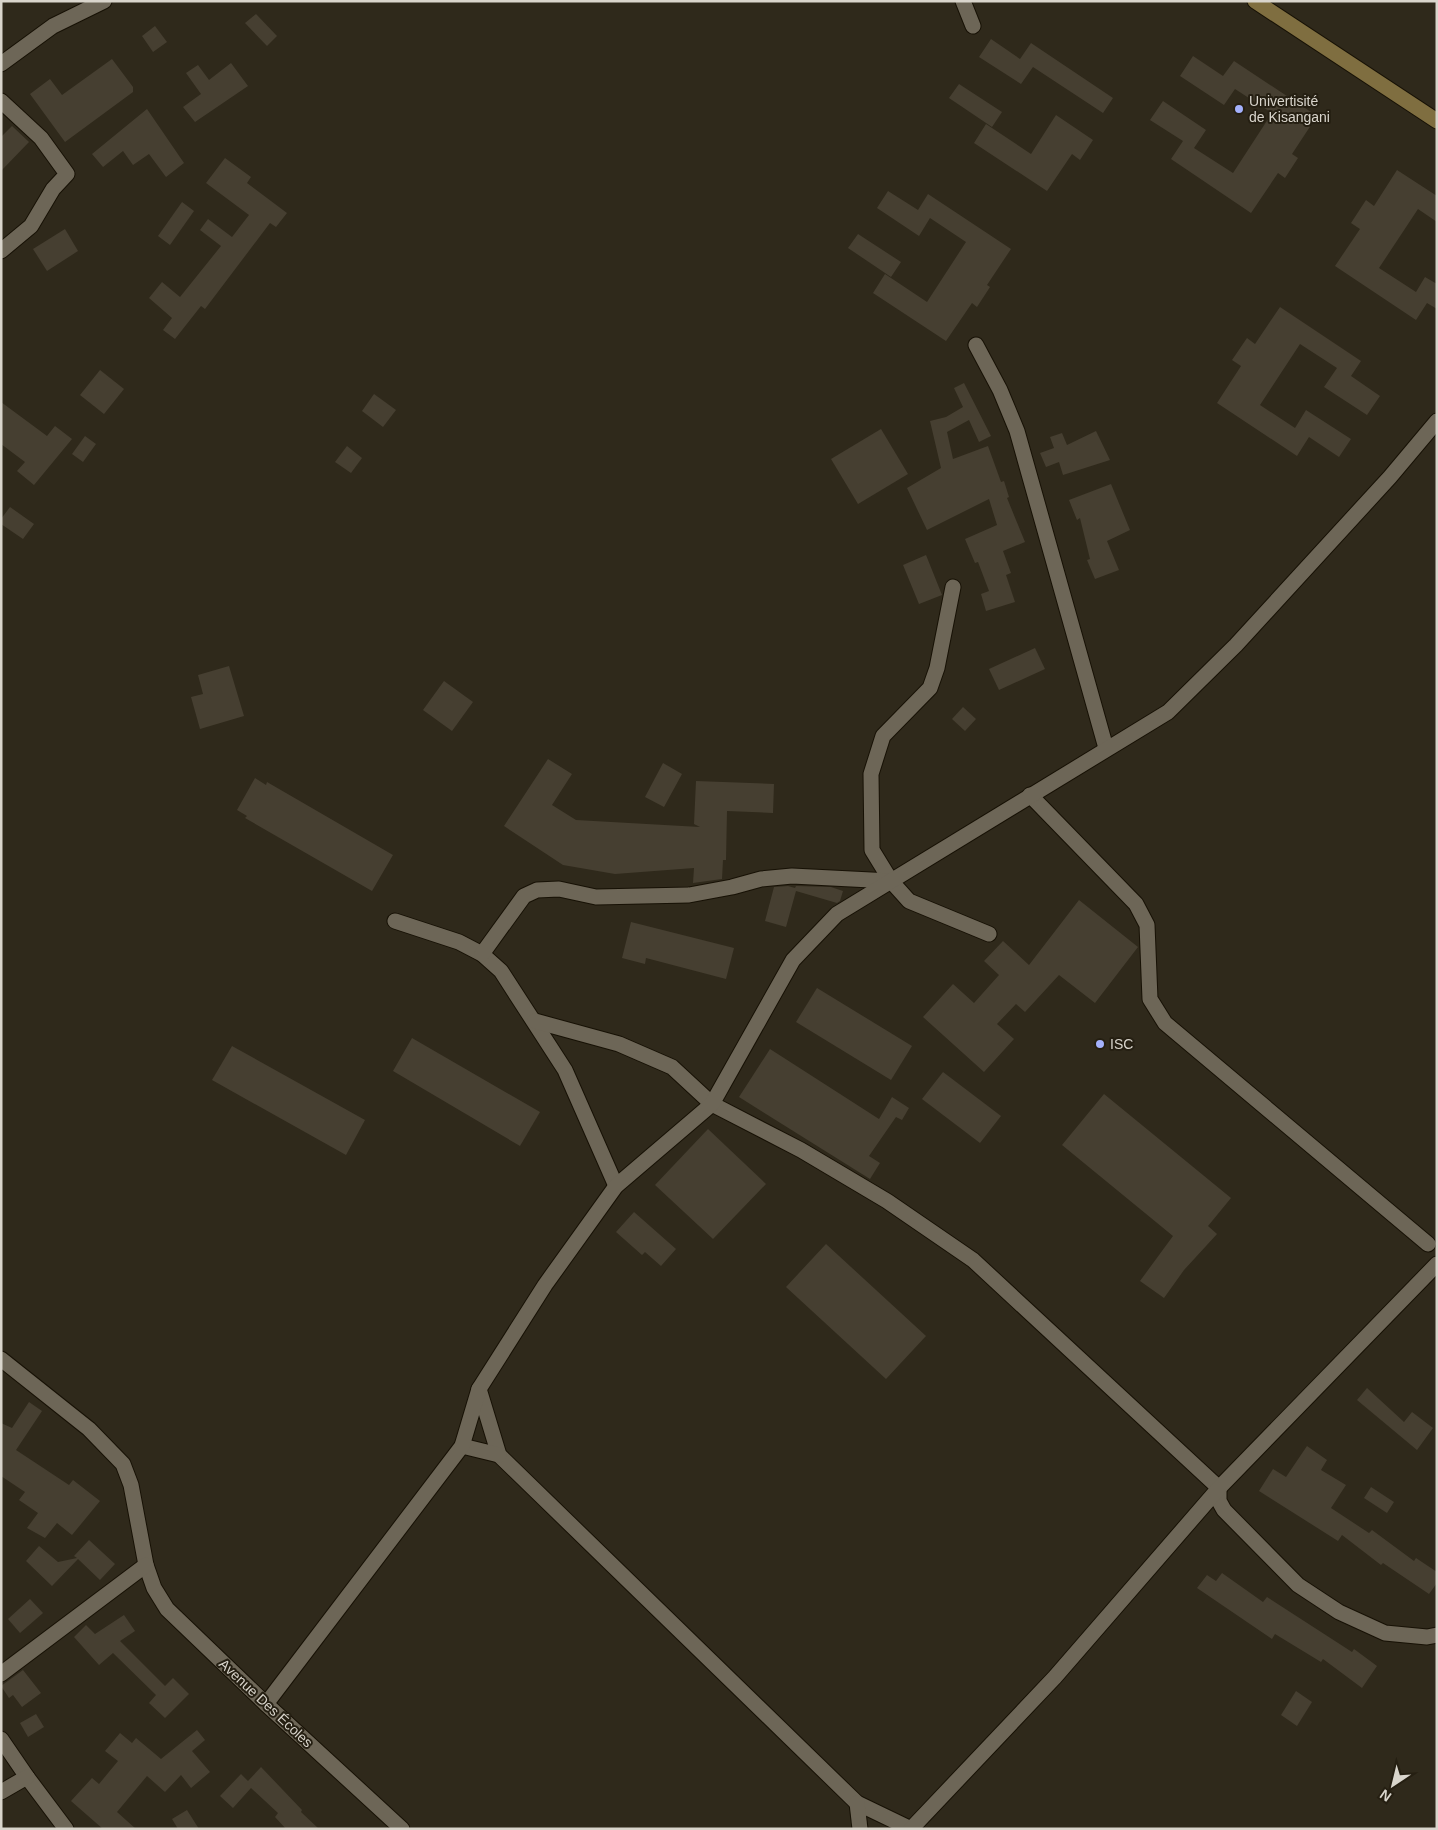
<svg xmlns="http://www.w3.org/2000/svg" width="1438" height="1830" viewBox="0 0 1438 1830" font-family="Helvetica,sans-serif">
<style>
.building{fill:#463f31}
.lines{fill:none;stroke-linecap:round;stroke-linejoin:round}
.minor-casing{stroke:#171105;stroke-width:17}
.secondary-casing{stroke:#171105;stroke-width:17}
.minor{stroke:#6d6657;stroke-width:15}
.secondary{stroke:#7f6e40;stroke-width:15}
.poi-dot{fill:#a4b1fc;stroke:#251f12;stroke-width:2}
.labels{text-anchor:middle;dominant-baseline:central;stroke-width:4;stroke-linejoin:round;paint-order:stroke}
.poi-label{font-size:14px;fill:#d9d5cc;stroke:#251f12;text-anchor:start}
.street-label{font-size:14px;fill:#d9d5cc;stroke:#251f12}
</style>
<rect width="100%" height="100%" fill="#2f291b"/>
<g class="building">
<path d="M256,14L277,36L267,46L245,23Z"/>
<path d="M155,26L167,42L153,52L142,36Z"/>
<path d="M991,39L1020,59L1031,43L1113,98L1103,113L1033,67L1021,84L979,57Z"/>
<path d="M1193,56L1223,76L1234,61L1317,116L1292,154L1298,158L1285,178L1278,173L1251,213L1171,159L1183,141L1150,120L1163,101L1206,130L1194,148L1233,173L1272,113L1235,89L1224,105L1180,76Z"/>
<path d="M112,59L133,87V92L65,142L30,94L50,79L62,95Z"/>
<path d="M231,63L248,86L195,122L183,107L201,94L186,73L198,65L209,80Z"/>
<path d="M959,84L1002,112L992,127L949,98Z"/>
<path d="M147,109L184,163L166,177L149,154L133,165L123,151L103,167L92,154Z"/>
<path d="M1056,115L1093,140L1080,160L1072,154L1047,191L974,143L986,124L1031,154Z"/>
<path d="M12,126L29,142L1,171V137Z"/>
<path d="M225,158L251,177L247,183L287,213L276,227L270,223L205,309L201,306L175,339L163,330L172,318L149,298L162,282L180,297L221,246L200,230L208,219L232,237L249,215L206,183Z"/>
<path d="M1397,170L1437,196V222L1418,209L1379,268L1416,292L1425,277L1437,284V309L1427,303L1416,320L1335,266L1360,229L1351,223L1366,200L1374,206Z"/>
<path d="M888,191L918,210L928,194L1011,249L987,285L990,287L977,307L972,303L946,341L873,293L885,274L927,302L966,242L930,218L919,236L877,208Z"/>
<path d="M182,202L194,211L170,245L158,236Z"/>
<path d="M65,229L78,251L47,271L33,249Z"/>
<path d="M858,234L901,262L891,277L848,248Z"/>
<path d="M1280,307L1361,361L1351,376L1380,396L1367,415L1324,387L1337,368L1300,344L1260,405L1295,428L1306,410L1351,439L1339,457L1309,437L1297,456L1217,403L1241,366L1232,360L1247,338L1255,344Z"/>
<path d="M100,370L124,389L104,414L80,395Z"/>
<path d="M964,383L991,436L979,442L969,420L947,432L953,459L988,446L1001,482L1004,481L1009,497L1007,498L1025,542L1003,551L1011,573L1006,575L1015,602L986,611L981,594L989,591L978,562L975,563L965,539L997,525L989,499L927,530L907,488L941,468L930,421L946,417L963,407L954,388Z"/>
<path d="M374,394L396,410L383,427L362,411Z"/>
<path d="M1,402L47,436L55,426L72,439L34,485L17,471L25,462L1,444Z"/>
<path d="M881,429L908,474L858,504L831,459Z"/>
<path d="M1096,431L1110,460L1063,475L1059,462L1046,467L1040,453L1054,448L1050,437L1062,433L1067,445Z"/>
<path d="M85,436L96,444L83,462L72,454Z"/>
<path d="M347,446L362,458L351,473L335,462Z"/>
<path d="M1111,484L1130,530L1107,541L1119,570L1095,579L1087,560L1090,559L1080,518L1077,520L1069,500Z"/>
<path d="M10,507L34,524L23,539L1,524V519Z"/>
<path d="M926,555L942,595L919,604L903,565Z"/>
<path d="M1035,648L1045,669L999,690L989,669Z"/>
<path d="M229,666L244,716L200,729L191,697L203,694L198,675Z"/>
<path d="M444,681L473,702L452,731L423,710Z"/>
<path d="M963,707L976,719L965,731L952,719Z"/>
<path d="M548,759L572,774L552,805L576,820L700,827L694,824L696,781L774,784L773,813L727,811L726,860H723L722,879L693,883L694,868L615,874L563,865L504,826Z"/>
<path d="M663,763L682,774L664,807L645,797Z"/>
<path d="M255,778L266,785L267,782L393,855L372,891L245,818L247,816L237,810Z"/>
<path d="M788,886L795,888L796,886L831,887L843,891L840,901L837,903L796,891L786,927L765,921L774,887Z"/>
<path d="M1079,900L1138,947L1095,1003L1059,975L1025,1012L1016,1004L997,1024L1014,1039L984,1072L923,1017L953,984L974,1003L999,975L984,961L1003,941L1029,965Z"/>
<path d="M631,922L734,948L726,979L646,958L645,964L622,958Z"/>
<path d="M817,988L912,1046L891,1080L796,1022Z"/>
<path d="M412,1038L540,1112L520,1146L393,1071Z"/>
<path d="M232,1046L365,1120L346,1155L212,1080Z"/>
<path d="M770,1049L879,1119L892,1097L909,1108L902,1120L896,1117L869,1156L880,1163L870,1179L739,1097Z"/>
<path d="M943,1072L1001,1116L980,1143L922,1099Z"/>
<path d="M1104,1094L1231,1198L1208,1226L1217,1234L1184,1270L1164,1298L1140,1281L1173,1236L1062,1145Z"/>
<path d="M708,1129L766,1184L713,1239L655,1185Z"/>
<path d="M634,1212L676,1249L661,1266L645,1252L642,1255L616,1232Z"/>
<path d="M826,1244L926,1336L886,1379L786,1287Z"/>
<path d="M1367,1388L1404,1422L1412,1412L1433,1428L1417,1450L1357,1400Z"/>
<path d="M29,1402L42,1411L16,1450L69,1485L73,1480L100,1501L72,1535L57,1523L45,1538L27,1528L38,1513L19,1500L25,1492L1,1476V1423L12,1428Z"/>
<path d="M1307,1446L1327,1460L1321,1470L1346,1485L1331,1508L1369,1533L1372,1530L1414,1561L1416,1558L1437,1572V1583L1429,1594L1383,1563L1381,1565L1342,1535L1338,1541L1259,1491L1273,1469L1286,1477Z"/>
<path d="M1371,1487L1394,1502L1387,1513L1364,1498Z"/>
<path d="M89,1540L115,1564L100,1580L78,1559L52,1586L26,1561L39,1546L58,1562L77,1558L74,1556Z"/>
<path d="M1222,1573L1263,1602L1267,1597L1352,1652L1354,1649L1377,1666L1362,1688L1323,1659L1321,1662L1275,1634L1272,1639L1197,1588L1207,1575L1216,1581Z"/>
<path d="M30,1599L43,1613L20,1633L8,1619Z"/>
<path d="M124,1615L135,1631L120,1641L165,1686L173,1678L189,1694L165,1718L149,1703L156,1695L113,1653L99,1665L74,1637L86,1625L95,1634Z"/>
<path d="M23,1670L41,1693L22,1707L13,1695L9,1698L1,1686Z"/>
<path d="M1296,1691L1312,1702L1297,1726L1281,1715Z"/>
<path d="M36,1714L44,1727L28,1737L20,1723Z"/>
<path d="M197,1730L205,1740L192,1751L210,1772L191,1788L181,1775L165,1792L147,1776L117,1812L136,1829H103L71,1801L92,1778L99,1784L118,1761L105,1751L120,1733L132,1743L136,1738L161,1759Z"/>
<path d="M261,1767L302,1810L301,1812L319,1829H286L275,1817L278,1813L251,1788L233,1808L220,1796L241,1774L248,1781Z"/>
<path d="M187,1810L199,1829H178L172,1819Z"/>
</g>
<g class="lines">
<g class="minor-casing">
<g id="minor">
<path d="M963,1L973,26"/>
<path d="M1,64L53,26L104,1"/>
<path d="M1,101L41,138L67,174L53,189L31,226L1,251"/>
<path d="M976,345L1000,390L1017,431L1106,748"/>
<path d="M953,587L937,668L930,688L883,736L871,774L872,850L891,881L909,901L989,934"/>
<path d="M1030,795L1136,904L1147,925L1150,999L1165,1023L1428,1244"/>
<path d="M395,921L459,942L482,954L501,971L565,1070L616,1186"/>
<path d="M482,954L524,896L537,890L559,889L596,897L689,895L732,887L761,879L792,876L891,881"/>
<path d="M535,1021L619,1044L672,1067L712,1104L801,1150L887,1201L973,1260L1219,1488V1501L1224,1510L1298,1585L1339,1612L1385,1633L1427,1637L1437,1635"/>
<path d="M1,1359L89,1429L123,1464L131,1485L146,1565L154,1588L167,1609L266,1704L402,1829"/>
<path d="M479,1389L499,1455L857,1803L911,1829"/>
<path d="M462,1446L499,1455"/>
<path d="M1,1674L146,1565"/>
<path d="M266,1704L462,1446L479,1389L545,1285L616,1186L712,1104L793,960L837,914L1168,712L1236,645L1390,477L1437,421"/>
<path d="M1,1739L27,1777L66,1829"/>
<path d="M1,1792L27,1777"/>
<path d="M857,1803L860,1829"/>
<path d="M911,1829L1055,1677L1219,1488L1437,1264"/>
</g>
</g>
<g class="secondary-casing">
<path id="secondary" d="M1255,1L1437,121"/>
</g>
<use href="#minor" class="minor"/>
<use href="#secondary" class="secondary"/>
</g>
<g class="poi-dot">
<circle cx="1239" cy="109" r="5"/>
<circle cx="1100" cy="1044" r="5"/>
</g>
<g class="labels">
<g class="poi-label">
<text x="1249" y="101">Univertisité<tspan x="1249" dy="16">de Kisangani</tspan></text>
<text x="1110" y="1044">ISC</text>
</g>
<g class="street-label">
<text transform="translate(266 1703) rotate(43)">Avenue Des Écoles</text>
</g>
</g>
<rect width="1438" height="1830" fill="none" stroke="#d9d5cc" stroke-width="5"/>
<g transform="translate(1393 1785) rotate(215)" stroke="#251f12" stroke-width="4" paint-order="stroke">
<path d="M0-4L9 19L0 12L-9 19Z" fill="#d9d5cc"/>
<text y="-8" font-size="14" font-weight="bold" text-anchor="middle" fill="#d9d5cc">N</text>
</g>
</svg>
